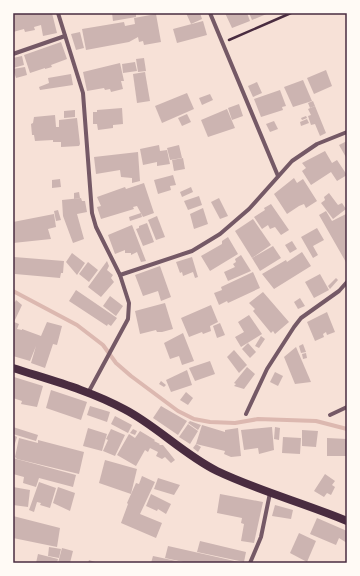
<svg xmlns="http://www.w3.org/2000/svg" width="360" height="576" viewBox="0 0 360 576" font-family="'Work Sans',sans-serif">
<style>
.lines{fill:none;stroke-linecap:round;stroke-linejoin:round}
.stream{stroke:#dcb8b0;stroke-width:4}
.building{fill:#ccb4b1}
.path{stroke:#4a2c40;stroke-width:2.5}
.minor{stroke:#755966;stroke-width:4}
.secondary{stroke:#4a2c40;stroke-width:8}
.neatline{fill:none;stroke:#4a2c40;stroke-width:1.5}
</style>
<rect width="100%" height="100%" fill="#f7e1d7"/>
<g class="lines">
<path class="stream" d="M13,291L77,325L103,345L116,363L131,376L178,411L194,419L210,422L235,423L258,419L316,421L347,429"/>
</g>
<g class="building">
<path d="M13,13H52L57,33L43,36L41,25L34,27L35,30L25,32L24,29L13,32Z"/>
<path d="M112,13H136V17L113,21Z"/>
<path d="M186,13H200L202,19L191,24Z"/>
<path d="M225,13H247L250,21L232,28Z"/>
<path d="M249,13H269L252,20Z"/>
<path d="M156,14L161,42L144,45L143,41L139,42L138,37L129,42L86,50L82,29L124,22L125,26L135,24L134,18Z"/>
<path d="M203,21L207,35L177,43L173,29Z"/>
<path d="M80,32L84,48L76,50L71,34Z"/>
<path d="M61,42L67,59L51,65L52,67L45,69V68L30,73L24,55Z"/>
<path d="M22,56L24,65L13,68V58Z"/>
<path d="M144,58L146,71L138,72L136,59Z"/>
<path d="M135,62L137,71L123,73L122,64Z"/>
<path d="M120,63L124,81H121L123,89L111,92L110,89L105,90L104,88L87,91L83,72Z"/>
<path d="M25,67L27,75L16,78L13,69Z"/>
<path d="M326,70L332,86L314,94L307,78Z"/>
<path d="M145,72L150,101L137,103L133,74Z"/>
<path d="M71,74L73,85L40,90L39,87L49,83L48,78Z"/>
<path d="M303,80L312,101L293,107L284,87Z"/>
<path d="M257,82L262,93L253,97L248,86Z"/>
<path d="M280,90L286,106L282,107L283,110L261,117L254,99Z"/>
<path d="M187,93L194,109L162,123L155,106Z"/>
<path d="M210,94L213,100L202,105L199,98Z"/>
<path d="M313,101L315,106L310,108L308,103Z"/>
<path d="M239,104L243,116L232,120L228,108Z"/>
<path d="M315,106L326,133L320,136L315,124L311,125L308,116L311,115L308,109Z"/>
<path d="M122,108L123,124L113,125V128L98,130L97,124H93V112H97V110Z"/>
<path d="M227,109L235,128L208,137L201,120Z"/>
<path d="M75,110V117L64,118V111Z"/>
<path d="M187,114L191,122L182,126L178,118Z"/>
<path d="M55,115L56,127H59V120L77,118L80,144L79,146L61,147V142H53V140L35,141L34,135H32L31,124L33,123L34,117Z"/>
<path d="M306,116L307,118L302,120L301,118Z"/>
<path d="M307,119L309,123L301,126L300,122Z"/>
<path d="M274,121L278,129L270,132L266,124Z"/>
<path d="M347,141V159L339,145Z"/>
<path d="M159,145L160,151L167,150L170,164L157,166V162L143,165L140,149Z"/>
<path d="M179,145L182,158L170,160L167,148Z"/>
<path d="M325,151L332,163L337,160L347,175L337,181L331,172L311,185L302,171L306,168L302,163Z"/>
<path d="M138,152L140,181L132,183V178L121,177L120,170L96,174L94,157Z"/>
<path d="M183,158L185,169L174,171L172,160Z"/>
<path d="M173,175L176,185L170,186L171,190L158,194L154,180Z"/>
<path d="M294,178L297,183L303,179L317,201L306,208L304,204L299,206L287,214L274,194Z"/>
<path d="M60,179L61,187L52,188V180Z"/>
<path d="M144,183L154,213L143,217L137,206L133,207L134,209L101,219L97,207L101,206L97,197L125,187L126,189Z"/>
<path d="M191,187L193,192L182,197L180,192Z"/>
<path d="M79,192L80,198L74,199V193Z"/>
<path d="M329,193L338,205L342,203L346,209L333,219L321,203L325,200L324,197Z"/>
<path d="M199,196L202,205L188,210L184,201Z"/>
<path d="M81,198L82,201H85L87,212L77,214L84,239L73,243L63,216L62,200Z"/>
<path d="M219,198L228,216L220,219L211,202Z"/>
<path d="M271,204L289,230L281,235L275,227L270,229L268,225L262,229L254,217L265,210L264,208Z"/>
<path d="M203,208L208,224L194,229L190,214Z"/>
<path d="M58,210L61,220L56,221L54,211Z"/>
<path d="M326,211L332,221L346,214L347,216V264L319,215Z"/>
<path d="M141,213L142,217L130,221L129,217Z"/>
<path d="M54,214L56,227L48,229L51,239L13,243V222Z"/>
<path d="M157,216L165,237L156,240L148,220Z"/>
<path d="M253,219L271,245L252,258L235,231Z"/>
<path d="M147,223L154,242L143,246L136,229L139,228V226Z"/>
<path d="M132,225L146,261L141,262L137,252L131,255V253H125V250L115,254L108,235Z"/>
<path d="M317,228L324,240L313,246L318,255L313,258L301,237Z"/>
<path d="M228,237L238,254L210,271L201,256L222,244V241Z"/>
<path d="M292,241L297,249L290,253L285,245Z"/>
<path d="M273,246L281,258L260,271L252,258Z"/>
<path d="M302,252L311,266L274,289L262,274L286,260L287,262Z"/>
<path d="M72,253L85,263L77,275L66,262Z"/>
<path d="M241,255L251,271L228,281L224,272L235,267L233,264L236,262L235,259Z"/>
<path d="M14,257L64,261L63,273H61L60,278L15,274V270L13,269Z"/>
<path d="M192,257L198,277L195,278L193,272L183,276L182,272L180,273L176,262Z"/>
<path d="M107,261L109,266L107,270L113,275L111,278L114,282L101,297L88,287Z"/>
<path d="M88,262L98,270L89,282L79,274Z"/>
<path d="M160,266L171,297L161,301L158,291L143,296L135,275Z"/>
<path d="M253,272L260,288L228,303L227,301L219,305L214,293L222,290L221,287Z"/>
<path d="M320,274L329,290L314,298L305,282Z"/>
<path d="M336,278L338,280L330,289L328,286Z"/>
<path d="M76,290L117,318L111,326L108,324L107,326L69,301Z"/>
<path d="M263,292L289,322L275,334L273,331L271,333L253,311L255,309L249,303Z"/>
<path d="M110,296L123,306L116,316L103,306Z"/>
<path d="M300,298L305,306L298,309L294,302Z"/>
<path d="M16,300L22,305L14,322L19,324L17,329L22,330V329L41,336L47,322L62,326L57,345L53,344L45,368L31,363L36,346L30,361L13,356V301L15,302Z"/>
<path d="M165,303L173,329L162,332H157L156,330L140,334L135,311Z"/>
<path d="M211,305L218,322L210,326L211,331L203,334L202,332L189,337L181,318Z"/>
<path d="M327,312L335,332L327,335L326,332L323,334L324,337L315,341L307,322Z"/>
<path d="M249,315L262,334L241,347L235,337L244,332L238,322Z"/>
<path d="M220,323L225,335L217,338L213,326Z"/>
<path d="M183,333L194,361L182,365L179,356L170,359L164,343Z"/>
<path d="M261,336L265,339L259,348L255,346Z"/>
<path d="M248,343L256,352L250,358L242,349Z"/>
<path d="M303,344L306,352L301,353L299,346Z"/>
<path d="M296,347L311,382L295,384L284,357Z"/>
<path d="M234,350L247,365L239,373L227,357Z"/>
<path d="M306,353L307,358L303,359L302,354Z"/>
<path d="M210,361L215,374L195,381L189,368Z"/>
<path d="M247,367L255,374L244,389L234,386L236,384L234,383Z"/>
<path d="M187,370L192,385L171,392L166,380Z"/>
<path d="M275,372L283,376L278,386L270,382Z"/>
<path d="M14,377L43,386L37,407L21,404L22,401L13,398Z"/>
<path d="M161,381L166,385L164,387L159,384Z"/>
<path d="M51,390L87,402L81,420L46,408Z"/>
<path d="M186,392L193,398L188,405L180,400Z"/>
<path d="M90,406L110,412L107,422L87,415Z"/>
<path d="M161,406L187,421L178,435L153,418Z"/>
<path d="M115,416L132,425L128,433L111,424Z"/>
<path d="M190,421L201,425L198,430L188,423Z"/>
<path d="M188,424L198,431L190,444L179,437Z"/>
<path d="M202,425L225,432V430L238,428L241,456L231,457L224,454L225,451L196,444Z"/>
<path d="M13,427L38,435L36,441L13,434Z"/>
<path d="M272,427L274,450L259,454L258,448L244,450L241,430Z"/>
<path d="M275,427L280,428L279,440L274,439Z"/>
<path d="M88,428L107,434L102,451L83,446Z"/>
<path d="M111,429L125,435L115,456L103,451L108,440L106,439Z"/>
<path d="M133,429L137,431L135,435L130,433Z"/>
<path d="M302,430L318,431L316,447L302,446Z"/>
<path d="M140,431L155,440L154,441L160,444L159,445H163L175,460L171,463L165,457L162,459L156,456L158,452L150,448L148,452L145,450L136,466L117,455L129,434L135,438Z"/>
<path d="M13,435L17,437L13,450Z"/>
<path d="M283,437L301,438L300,454L282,453Z"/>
<path d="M19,438L38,443V440L84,452L79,474L17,459L15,457Z"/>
<path d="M327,438L347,439V456H327Z"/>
<path d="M196,444L201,447L198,452L193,448Z"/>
<path d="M13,458L76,475L73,487L39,478L36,487L23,483L24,477L13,474Z"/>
<path d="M105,460L137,469L131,494L99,483Z"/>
<path d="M325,474L335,481L332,485L335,487L331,495L327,493L324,497L314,491Z"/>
<path d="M142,476L155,482L140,514L162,523L156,538L121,523L128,504L127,503L136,483L139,484Z"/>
<path d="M158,478L180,485L174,495L154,489Z"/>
<path d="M39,482L56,488L50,508L40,505L41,503L37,502L34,512L29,510Z"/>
<path d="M13,487L30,490L28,507L13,505Z"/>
<path d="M58,487L75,493L70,511L53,503Z"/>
<path d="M151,494L171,504L166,514L158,509L157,511L146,506Z"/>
<path d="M220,494L263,502L254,543L241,541L244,524L241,523L242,518L217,513Z"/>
<path d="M275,505L293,510L291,519L272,516Z"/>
<path d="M13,516L60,528L57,547L13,538Z"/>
<path d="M317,518L347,531V543L339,538L336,545L310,534Z"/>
<path d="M299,533L316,541L307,562L290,553Z"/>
<path d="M200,541L246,552L244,562L197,552Z"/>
<path d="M168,546L239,562V563H188L165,558Z"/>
<path d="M49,547L61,549L59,558L48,556Z"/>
<path d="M62,548L73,551L70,563H58Z"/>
<path d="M38,554L58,559L57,563H36Z"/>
<path d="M153,556L181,562V563H151Z"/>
<path d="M89,560L98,563H88Z"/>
</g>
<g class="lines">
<path class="path" d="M229,40L291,13"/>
<g class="minor">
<path d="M58,13L83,93L92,213L96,227L120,275L129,303L128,319L88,393"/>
<path d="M210,13L278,176"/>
<path d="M13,54L65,36"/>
<path d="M120,275L192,251L220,234L249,209L292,161L317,144L347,132"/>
<path d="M246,414L267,369L294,327L301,318L339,291L347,282"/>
<path d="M330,415L347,407"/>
<path d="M250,563L261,537L270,493"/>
</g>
<path class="secondary" d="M13,368C50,380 89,390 124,409C157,426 183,454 217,471C259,491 304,503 347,521"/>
</g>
<rect width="360" height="576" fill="none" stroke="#fffaf5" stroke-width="28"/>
<rect x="14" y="14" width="332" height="548" class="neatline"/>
</svg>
